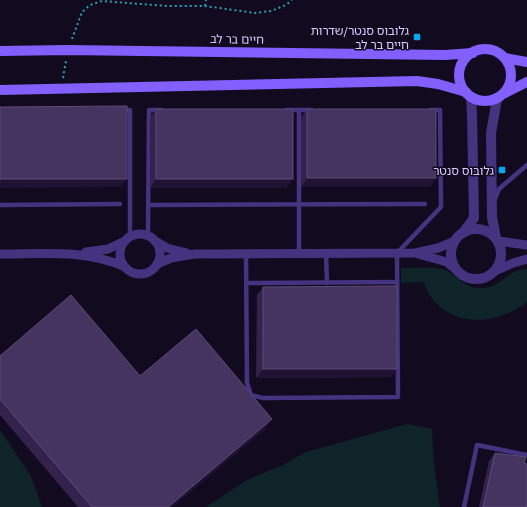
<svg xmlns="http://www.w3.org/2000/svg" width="527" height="507" viewBox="0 0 527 507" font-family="'IBM Plex Sans','Noto Sans Hebrew',sans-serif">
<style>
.green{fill:#0e2429}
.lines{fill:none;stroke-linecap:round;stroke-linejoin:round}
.path{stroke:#26a1b5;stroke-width:2;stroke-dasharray:2 3;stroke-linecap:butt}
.service{stroke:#453380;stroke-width:4.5}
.minor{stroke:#453380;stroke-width:9}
.tertiary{stroke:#453380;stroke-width:10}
.secondary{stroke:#835fff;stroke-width:10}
.wall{fill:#34224d}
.shaded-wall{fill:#1f1233}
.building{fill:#453460;stroke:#5d4b79}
.poi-dot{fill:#00aaf3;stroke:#120b1f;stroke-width:1.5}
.labels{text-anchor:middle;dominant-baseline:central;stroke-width:3;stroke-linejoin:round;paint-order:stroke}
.poi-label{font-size:12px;fill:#dac8ff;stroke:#120b1f;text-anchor:end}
.street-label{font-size:12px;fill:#dac8ff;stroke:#120b1f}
</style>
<rect width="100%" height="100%" fill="#120b1f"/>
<g class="green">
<path d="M401,268C412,268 436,266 445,270C458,275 462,287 480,288C500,289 508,269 527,269V302C501,322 462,329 436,303C430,297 427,290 423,282L401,283Z"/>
<path d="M407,424L432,429L434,464L440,507H206L247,480L281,466L306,452Z"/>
<path d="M0,430L31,476L42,507H0Z"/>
</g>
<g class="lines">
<g class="path">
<path d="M205,6L206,0"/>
<path d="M72,39L82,12L90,5L102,1L167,6H205L255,13L271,11L286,5L292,0"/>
<path d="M63,78L66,61"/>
</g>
<g class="service">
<path d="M122,110H130V237"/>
<path d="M287,110H311"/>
<path d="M299,110V254"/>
<path d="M495,199L499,189L527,165"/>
<path d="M0,205L120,204"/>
<path d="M148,205L425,204"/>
<path d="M148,236L149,110H161"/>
<path d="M246,254L247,383L251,395L263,398L398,397L397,253L441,207L440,110H431"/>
<path d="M326,254L327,283"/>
<path d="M247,283L397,282"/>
<path d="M464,507L477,445L527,455"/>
</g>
<g class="minor">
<circle cx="140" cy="254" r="20"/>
<path d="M155,241L167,248L187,253"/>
<path d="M498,241L527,245"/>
<path d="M86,252L108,249L125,241"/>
<path d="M0,254C42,254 86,249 125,267"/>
<path d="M418,254L447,262L454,268"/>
<path d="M157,264L171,258L195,254L415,253L438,248L455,241"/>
<path d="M495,271L513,263L527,259"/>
</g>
<g class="tertiary">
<circle cx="476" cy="254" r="25"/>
<path d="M463,233L474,218L472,115L471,97"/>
<path d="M496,238L492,217L491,133L497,99"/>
</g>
<g class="secondary">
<circle cx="485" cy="75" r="26"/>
<path d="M0,51L68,50L445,55L473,53"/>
<path d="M505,58L527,62"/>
<path d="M0,90L417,81L438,84L466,92"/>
<path d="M505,93L527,82"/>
</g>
</g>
<g class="wall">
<path d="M156,109L286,188H150V118Z"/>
<path d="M307,109L436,178L430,187H301V118Z"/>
<path d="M263,287L397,369L391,377L256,378L257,295Z"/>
<path d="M0,356L140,376L266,428L172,507H78L0,415Z"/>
<path d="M495,453L524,463L527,507H479L489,461Z"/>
</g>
<g class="shaded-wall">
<path d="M307,178H436L430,187H301Z"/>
<path d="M0,179H127L121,187L0,188Z"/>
<path d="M156,179H293L286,188H150Z"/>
<path d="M263,369H397L391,377L256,378Z"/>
<path d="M272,419L266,428L172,507H168Z"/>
</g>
<g class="building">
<path d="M127,106V179H0V107Z"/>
<rect x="156" y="109" width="137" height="70"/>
<rect x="307" y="109" width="129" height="69"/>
<path d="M397,286V369H263V287Z"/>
<path d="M71,295L140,376L196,329L272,419L168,507H92L0,399V356Z"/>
<path d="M495,453L526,457L524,463L527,464V507H483Z"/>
</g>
<g class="poi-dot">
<rect x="413" y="33" width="8" height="8" rx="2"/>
<rect x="498" y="166" width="8" height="8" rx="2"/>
</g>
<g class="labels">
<g class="poi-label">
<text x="409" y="30">גלובוס סנטר/שדרות<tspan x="409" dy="14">חיים בר לב</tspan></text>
<text x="494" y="170">גלובוס סנטר</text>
</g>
<g class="street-label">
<text transform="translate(237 39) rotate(1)">חיים בר לב</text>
</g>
</g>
</svg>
